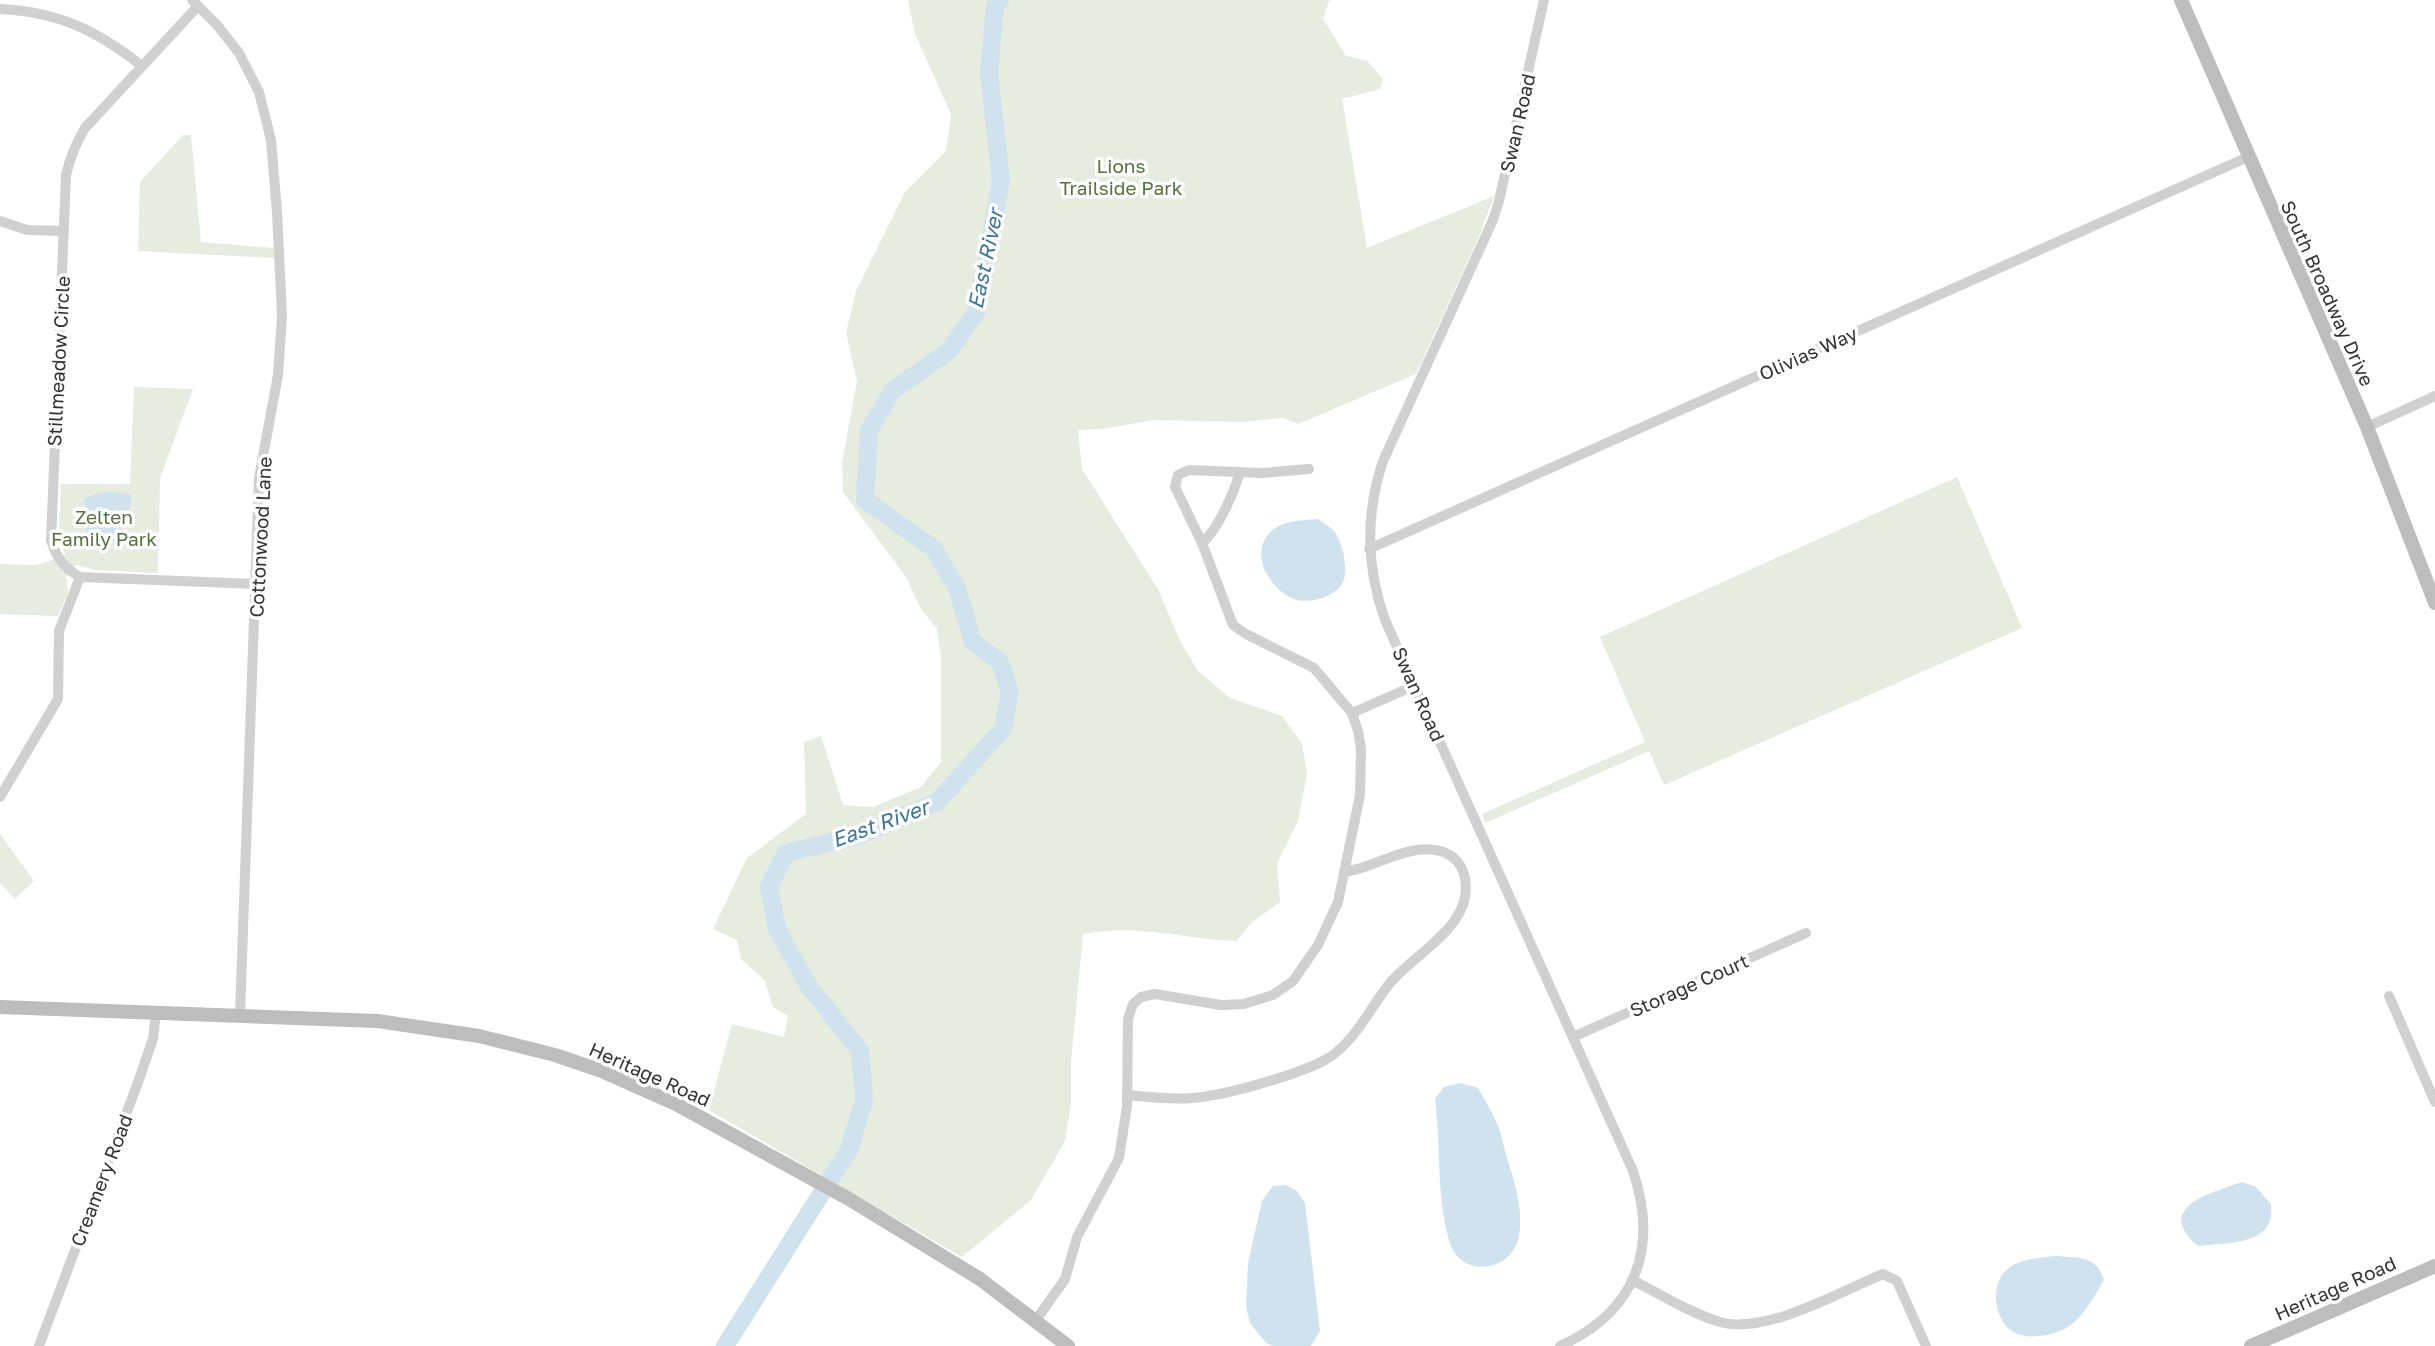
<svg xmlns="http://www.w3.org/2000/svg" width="2435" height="1346" viewBox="0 0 2435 1346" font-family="'Golos Text',sans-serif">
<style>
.green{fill:#e6ecdf}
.water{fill:#cfe2ee}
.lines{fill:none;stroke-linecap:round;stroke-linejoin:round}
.river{stroke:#cfe2ee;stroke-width:18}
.street{stroke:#d0d0d0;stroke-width:10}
.secondary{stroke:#bdbdbd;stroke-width:14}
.labels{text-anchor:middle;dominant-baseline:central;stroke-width:7;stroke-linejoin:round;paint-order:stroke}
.street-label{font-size:19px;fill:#333;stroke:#fff}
.park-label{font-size:19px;fill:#56703f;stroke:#fff}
.water-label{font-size:21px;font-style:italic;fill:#3f7597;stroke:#fff}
</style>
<rect width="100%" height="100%" fill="#fff"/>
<g class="green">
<path d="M908,0H1331L1328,3L1323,19L1346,56L1367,61L1383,79L1380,89L1342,99L1367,248L1494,196L1477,241L1416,374L1298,424L1283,418L1242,422L1153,420L1102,429L1078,430L1082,469L1159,591L1179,639L1198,671L1230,698L1282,716L1302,744L1307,773L1298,821L1277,864L1280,902L1252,922L1236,941C1182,939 1138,923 1083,934L1071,1062V1104L1065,1141L1031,1200L962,1257L709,1110L732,1024L784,1037L788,1016L773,1007L765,981L741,959L737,940L713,929L747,858L806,814L804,742L821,736L843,805L873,807L921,787L941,762V657L937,629L921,609L906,577L843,492L842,463L857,381L846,333L856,291L905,192L946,151L951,114L915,34Z"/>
<path d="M183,135H191L201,242L274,248V258L138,251L140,182Z"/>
<path d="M134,387L193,389L160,478L158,573L96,570L76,565L66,577L68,592L58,616L0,614V564L37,565L65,555L59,538L61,484H130Z"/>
<path d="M1957,477L2022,628L1664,785L1649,751L1485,823L1482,814L1645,742L1600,637Z"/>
<path d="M0,834L34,881L15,899L0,883Z"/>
</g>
<g class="water">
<path d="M110,492L129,494L132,498L128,517L116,542L93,540L88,538L86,533L85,498L95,494Z"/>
<path d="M1318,519C1323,523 1331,527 1335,532C1342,543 1348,566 1344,579C1340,596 1309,605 1294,599C1281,594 1274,586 1267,574C1262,567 1259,552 1263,543C1273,520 1296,521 1318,519Z"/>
<path d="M1460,1083L1478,1088C1485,1101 1493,1113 1498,1126C1501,1132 1502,1140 1504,1147C1512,1177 1524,1204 1519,1236C1513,1271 1462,1280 1450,1243C1436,1198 1441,1146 1435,1099L1444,1087Z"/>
<path d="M2242,1182L2256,1187L2271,1204C2271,1209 2272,1217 2270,1221C2260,1246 2220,1243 2198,1246C2153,1207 2211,1193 2242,1182Z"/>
<path d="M1286,1185L1297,1191L1305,1203L1320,1331L1311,1346H1273L1266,1343L1250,1323L1246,1307L1248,1263L1262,1201L1273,1186Z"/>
<path d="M2055,1256C2077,1258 2097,1255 2104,1280C2094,1297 2084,1316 2068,1327C2051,1337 2021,1342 2007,1327C1993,1312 1991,1281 2009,1268C2022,1258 2040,1258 2055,1256Z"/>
</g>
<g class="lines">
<path class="river" d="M725,1346L849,1150L864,1100L860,1051L808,985L777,929L769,887L786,853L857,836L937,802L1003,729L1010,692L1000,662L973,642L957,588L934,549L865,500L869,431L892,391L949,351L977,311L1001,181L989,73L995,6L1000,0"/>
<g class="street">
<path d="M192,0L217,25L239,53L259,92L271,140L277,212L282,315L278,375L259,478L240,1015"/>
<path d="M1544,0L1499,201L1493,220L1383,461C1365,515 1366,567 1385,620L1633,1171C1659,1248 1636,1312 1560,1346"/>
<path d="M198,6L85,128C76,143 70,158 66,175L51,540C56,557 64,568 80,577L256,584"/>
<path d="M0,9C59,12 96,30 142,66"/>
<path d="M0,221L27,230L64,231"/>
<path d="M2367,427L2435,396"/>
<path d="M1202,543C1218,530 1234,492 1240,472"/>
<path d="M1369,549L2248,157"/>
<path d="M1352,713L1416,685"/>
<path d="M0,797L58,699L59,631L80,577"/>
<path d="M2389,996L2435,1102"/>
<path d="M1573,1037L1806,933"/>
<path d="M1128,1095C1149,1097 1170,1100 1192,1098C1224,1096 1297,1075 1325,1060C1355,1043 1369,1009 1390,983C1416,952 1478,923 1464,874C1461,865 1456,858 1448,854C1413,838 1377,868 1344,872"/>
<path d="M1632,1280C1660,1294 1690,1313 1720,1322C1766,1335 1839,1292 1883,1274L1897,1281L1926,1346"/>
<path d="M1036,1320L1065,1279L1077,1237L1119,1158L1127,1106L1128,1019L1133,1004L1141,997L1155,994L1221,1005L1244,1004L1273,995L1293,981L1318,945L1338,902L1360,795L1361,749L1358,731L1352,713L1314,668L1246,634L1233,625L1202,543L1175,487L1178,475L1189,470L1263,473L1309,469"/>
<path d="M39,1346L137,1085L153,1039L156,1012"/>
</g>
<g class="secondary">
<path d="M2181,0L2367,427L2435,603"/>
<path d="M0,1007L378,1021L479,1036L555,1055L602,1071L676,1104L849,1199L980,1279L1068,1346"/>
<path d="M2251,1346L2435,1266"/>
</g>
</g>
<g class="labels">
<g class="street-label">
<text transform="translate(1517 123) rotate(-77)">Swan Road</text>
<text transform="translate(2328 293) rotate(66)">South Broadway Drive</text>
<text transform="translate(1808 353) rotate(-24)">Olivias Way</text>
<text transform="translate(58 361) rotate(-87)">Stillmeadow Circle</text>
<text transform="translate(260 537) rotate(-87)">Cottonwood Lane</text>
<text transform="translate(1419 694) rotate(66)">Swan Road</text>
<text transform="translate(1689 985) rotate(-24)">Storage Court</text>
<text transform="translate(650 1074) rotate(24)">Heritage Road</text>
<text transform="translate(101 1180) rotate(-69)">Creamery Road</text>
<text transform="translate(2335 1288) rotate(-24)">Heritage Road</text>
</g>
<g class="park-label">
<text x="1121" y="165">Lions<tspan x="1121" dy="22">Trailside Park</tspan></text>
<text x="104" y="516">Zelten<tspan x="104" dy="22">Family Park</tspan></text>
</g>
<g class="water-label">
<text transform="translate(985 259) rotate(-78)">East River</text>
<text transform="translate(880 823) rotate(-20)">East River</text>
</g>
</g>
</svg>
